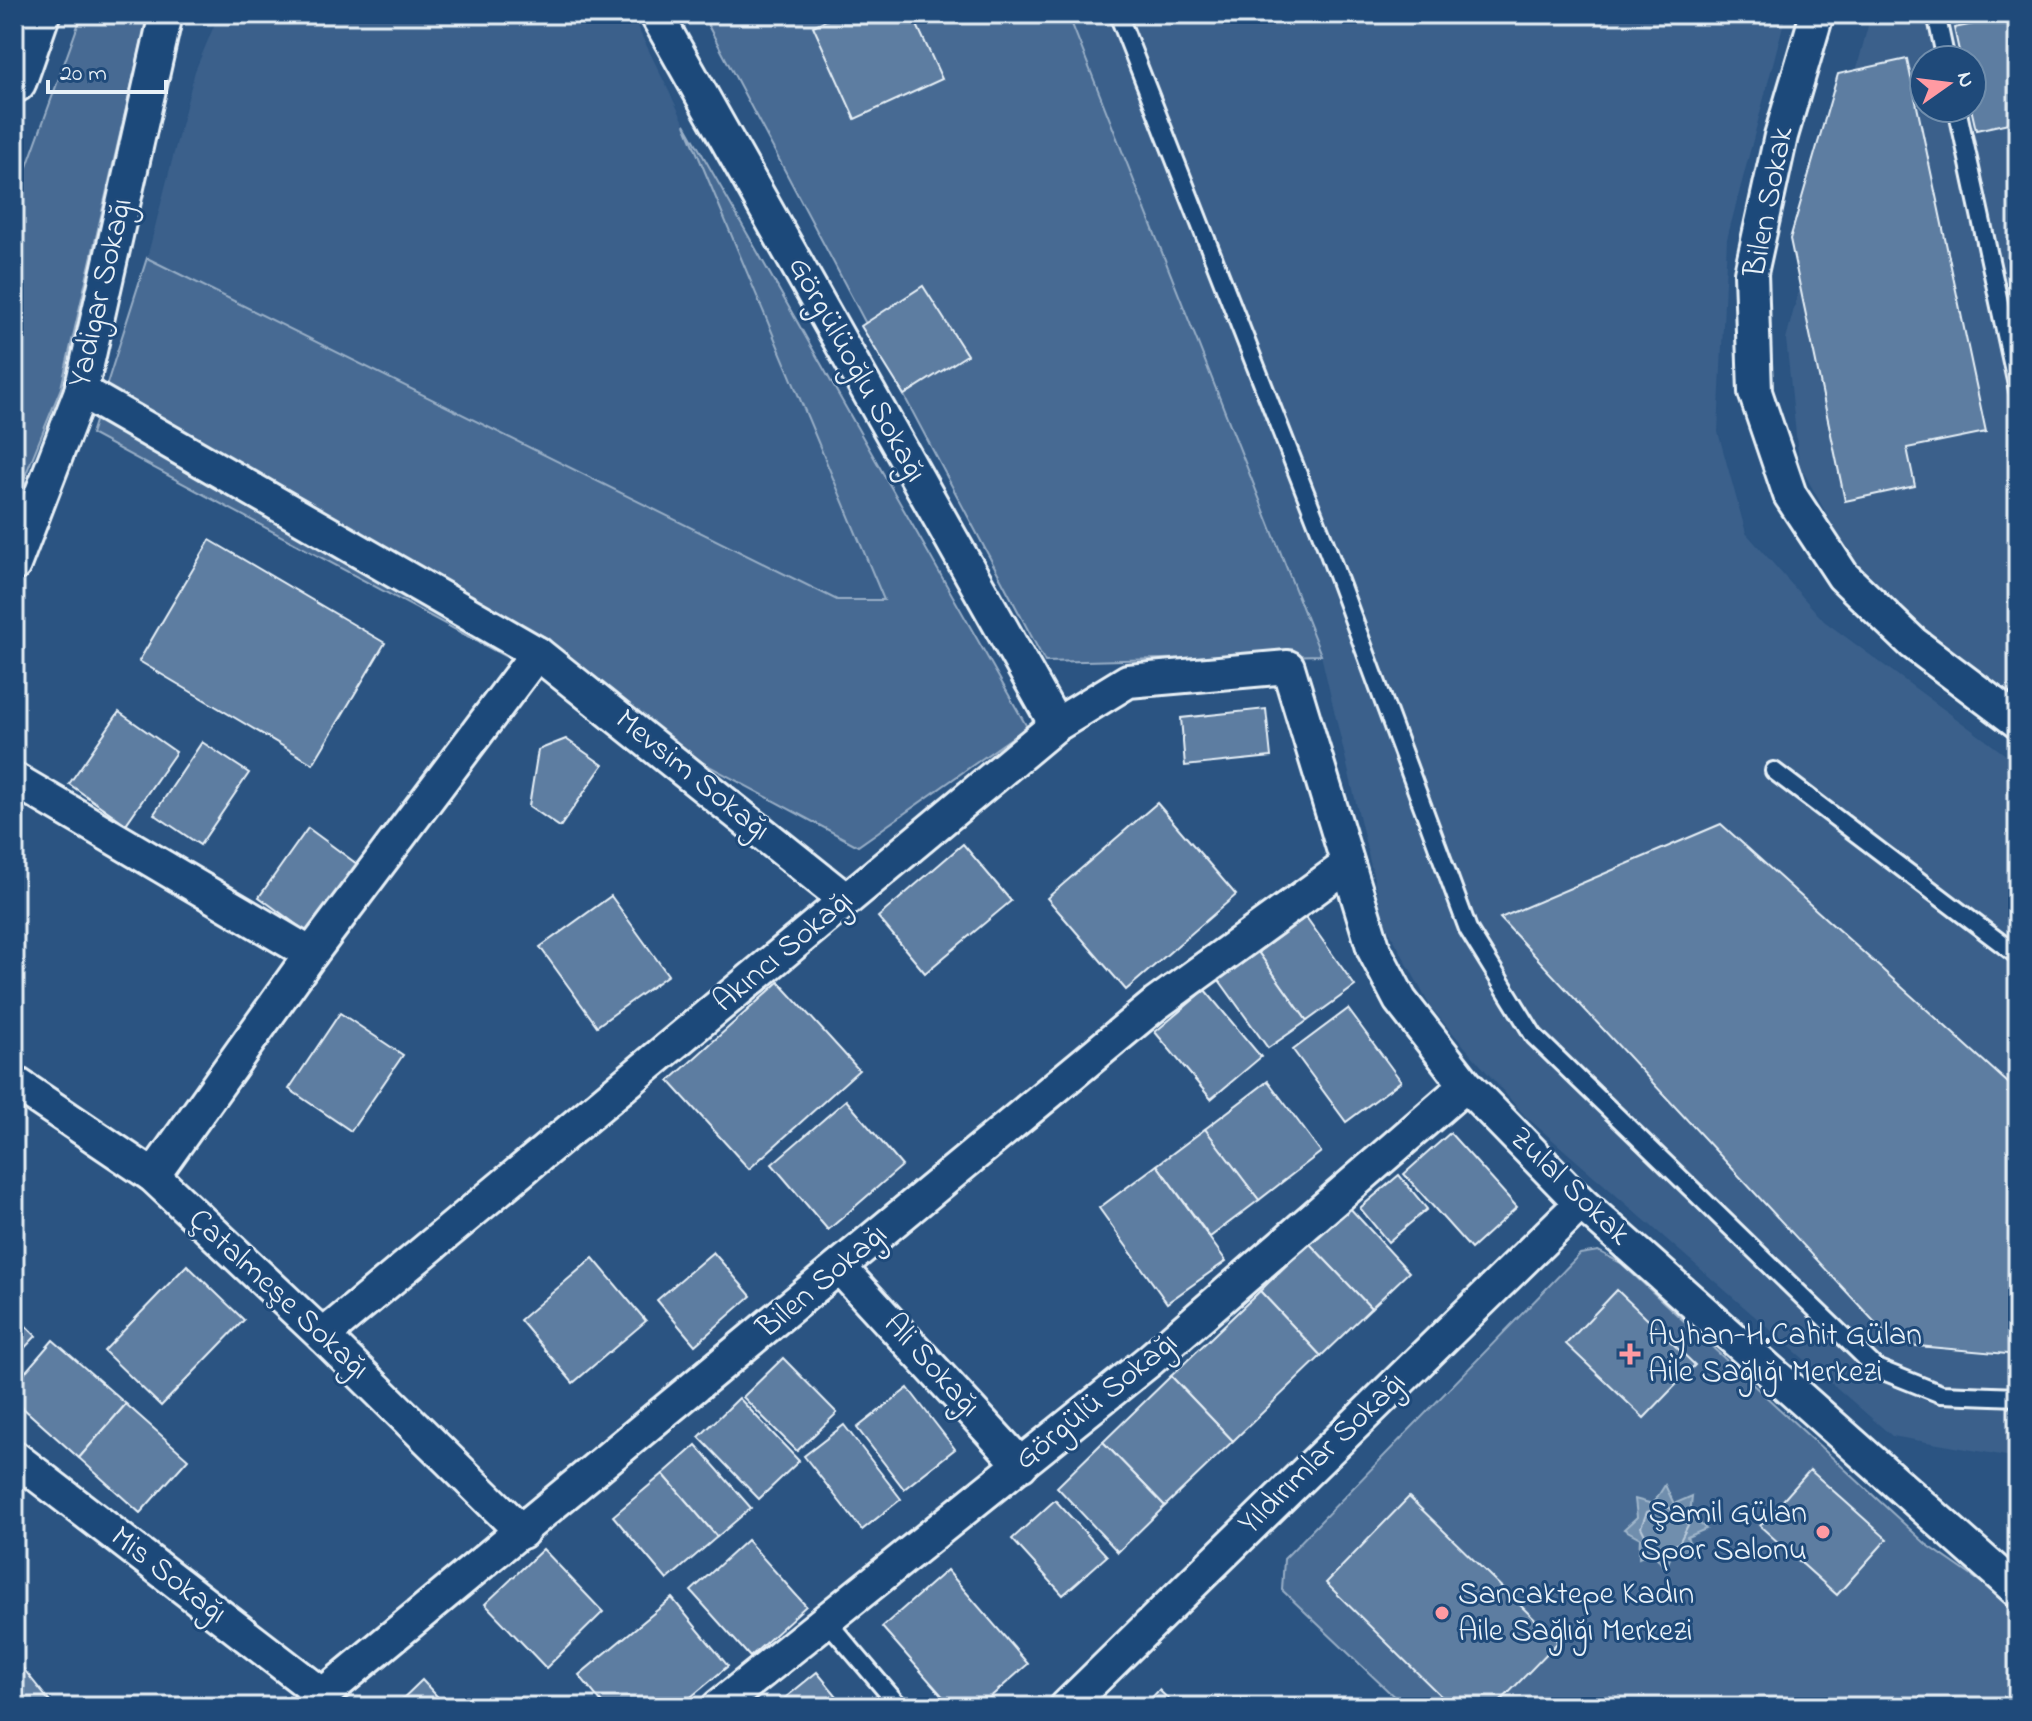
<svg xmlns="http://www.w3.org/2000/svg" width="2032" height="1721" viewBox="0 0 2032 1721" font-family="'Indie Flower',sans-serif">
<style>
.built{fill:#3a608b;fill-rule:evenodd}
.green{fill:#476b93;stroke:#98aec6;stroke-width:2}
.water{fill:#708ead;stroke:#a0b6cb;stroke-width:2}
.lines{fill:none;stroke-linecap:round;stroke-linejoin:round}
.shore{stroke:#b8c9da;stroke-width:2}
.building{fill:#5d7da1;stroke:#e8f1f8;stroke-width:2}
.lane-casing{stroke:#e8f1f8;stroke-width:22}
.street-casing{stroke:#e8f1f8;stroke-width:38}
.highway-casing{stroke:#e8f1f8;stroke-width:50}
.lane{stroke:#1f4a7a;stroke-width:16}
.street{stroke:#1f4a7a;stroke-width:32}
.highway{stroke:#1f4a7a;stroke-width:44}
.poi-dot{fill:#ff9aa2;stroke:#1f4a7a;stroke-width:3}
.labels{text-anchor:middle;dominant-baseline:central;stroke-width:6;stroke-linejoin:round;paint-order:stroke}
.street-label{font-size:32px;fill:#e8f1f8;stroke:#1f4a7a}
.poi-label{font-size:32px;fill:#e8f1f8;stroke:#1f4a7a;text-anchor:start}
</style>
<rect width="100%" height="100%" fill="#2b5482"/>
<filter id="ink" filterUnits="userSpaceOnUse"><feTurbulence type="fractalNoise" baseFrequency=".0125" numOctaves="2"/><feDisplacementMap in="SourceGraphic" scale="16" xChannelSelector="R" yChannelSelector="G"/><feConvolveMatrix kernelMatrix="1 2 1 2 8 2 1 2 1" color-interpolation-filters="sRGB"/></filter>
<g filter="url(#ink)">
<g class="built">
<path d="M219,14H631L685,124L885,600H837L147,258L195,71Z"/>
<path d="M1068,14H1786L1727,239L1718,432L1746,533L1824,621L2018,764V1458L1892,1436L1524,1115L1431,1008L1384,921L1321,655Z"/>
<path d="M1871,14H2018V703L1934,645L1850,557L1799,464L1786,339ZM1924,60H1972V108H1924Z"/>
</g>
<g class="green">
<path d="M82,14H148L61,388L14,503V203Z"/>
<path d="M702,14H1068L1321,655L1045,662Z"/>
<path d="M685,124L1027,727L858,846L91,434L147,258L837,600H884Z"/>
<path d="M1598,1251L1621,1263L1926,1544L2018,1608V1707H1405L1282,1590L1284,1559L1580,1254Z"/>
</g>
<path class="water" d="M1665,1485L1674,1504L1692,1496L1690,1515L1706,1529L1687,1537L1695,1555L1673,1552L1665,1569L1653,1552L1639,1558L1640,1538L1624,1529L1637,1517L1635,1499L1653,1504Z"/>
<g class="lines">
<path class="shore" d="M1664,1506L1681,1512L1688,1525L1679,1543L1663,1550L1649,1543L1641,1527L1647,1512Z"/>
</g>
<g class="building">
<path d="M839,14H912L942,79L855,119L813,26Z"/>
<path d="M2018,15V121L1976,130L1971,108L1972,60H1961L1954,28Z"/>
<path d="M1907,59L1986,432L1907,448L1915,486L1845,501L1790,239L1838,74Z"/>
<path d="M923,286L967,355L904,395L861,326Z"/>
<path d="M210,540L385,643L313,764L139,661Z"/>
<path d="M1266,709L1271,757L1185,766L1181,718Z"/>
<path d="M119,712L176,752L126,824L69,784Z"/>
<path d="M566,739L603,765L560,827L529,806L538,750Z"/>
<path d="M202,742L249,773L200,845L154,814Z"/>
<path d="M1157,803L1236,895L1126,990L1047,898Z"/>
<path d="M1721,824L2018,1092V1355L1895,1344L1500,918Z"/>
<path d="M308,828L361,867L312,936L259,897Z"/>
<path d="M963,844L1011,901L925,973L878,917Z"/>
<path d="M611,896L668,975L597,1026L540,947Z"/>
<path d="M1306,917L1355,986L1307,1021L1258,952Z"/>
<path d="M1258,952L1307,1021L1268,1048L1219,980Z"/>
<path d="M779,982L859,1070L749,1169L669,1081Z"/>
<path d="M1205,990L1261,1057L1211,1099L1155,1032Z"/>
<path d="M1348,1009L1401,1081L1346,1122L1293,1050Z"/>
<path d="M340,1013L403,1055L351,1131L289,1089Z"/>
<path d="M1268,1081L1321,1152L1259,1200L1205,1129Z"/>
<path d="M846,1100L902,1166L828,1230L772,1164Z"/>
<path d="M1205,1129L1259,1200L1210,1237L1157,1165Z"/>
<path d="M1450,1133L1517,1207L1471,1249L1404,1174Z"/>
<path d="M1157,1165L1226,1261L1167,1303L1099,1208Z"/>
<path d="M1399,1175L1427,1209L1388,1242L1360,1208Z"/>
<path d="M1348,1206L1409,1272L1371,1308L1309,1243Z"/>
<path d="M1309,1243L1371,1308L1321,1356L1260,1291Z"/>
<path d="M713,1252L751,1296L695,1345L657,1300Z"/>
<path d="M593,1258L646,1321L573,1383L520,1320Z"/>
<path d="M187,1265L244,1320L161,1406L104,1351Z"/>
<path d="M1617,1290L1695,1365L1644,1418L1566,1344Z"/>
<path d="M1260,1291L1321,1356L1233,1441L1171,1376Z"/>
<path d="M14,1314L36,1336L14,1359Z"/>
<path d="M53,1340L126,1404L79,1458L14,1400V1385Z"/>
<path d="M783,1358L837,1413L797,1451L743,1397Z"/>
<path d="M1171,1376L1233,1441L1165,1506L1103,1442Z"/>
<path d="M908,1388L955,1449L904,1489L857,1428Z"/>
<path d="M739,1398L799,1461L759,1499L699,1437Z"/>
<path d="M126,1404L188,1459L140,1513L79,1458Z"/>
<path d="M844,1425L901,1499L862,1530L804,1456Z"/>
<path d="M1103,1442L1165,1506L1118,1552L1057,1487Z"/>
<path d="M696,1445L751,1508L717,1537L663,1474Z"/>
<path d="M1810,1470L1887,1539L1837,1595L1760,1526Z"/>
<path d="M663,1474L717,1537L667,1580L613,1516Z"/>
<path d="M1409,1497L1558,1642L1495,1707H1452L1326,1583Z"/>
<path d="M1055,1500L1107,1556L1063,1595L1012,1539Z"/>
<path d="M747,1540L806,1606L750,1657L691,1591Z"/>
<path d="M543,1549L603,1612L546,1668L485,1604Z"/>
<path d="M947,1570L1028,1664L979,1707H952L882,1627Z"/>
<path d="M672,1598L728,1666L679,1707H605L579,1675Z"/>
<path d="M14,1657L54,1707H14Z"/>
<path d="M817,1672L846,1707H774Z"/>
<path d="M422,1680L447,1707H394Z"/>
<path d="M1159,1690L1177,1707H1143Z"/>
<path d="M1218,1699L1226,1707H1210Z"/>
</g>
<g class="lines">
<g class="lane-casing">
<g id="lane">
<path d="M1118,14L1328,551L1468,929L1534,1036L1876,1368L1941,1394L2018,1397"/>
<path d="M1936,14L1946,60"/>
<path d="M1957,108L2018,390"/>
<path d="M1774,771L2018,956"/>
<path d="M826,1620L900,1707"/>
</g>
</g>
<g class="street-casing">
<g id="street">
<path d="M656,14L1056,725"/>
<path d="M1817,14L1781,136L1751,273L1755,392L1790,495L1843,576L1913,643L2018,722"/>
<path d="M81,391L537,653L311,954"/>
<path d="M14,565L81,391L166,14"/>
<path d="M537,653L846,900"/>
<path d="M14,779L311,954L153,1176"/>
<path d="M14,1082L153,1176L323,1336L522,1532"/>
<path d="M840,1268L1021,1465"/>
<path d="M323,1336L1056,725L1128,681L1288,667L1374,950L1400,1000L1466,1085L1581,1203L2018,1591"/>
<path d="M14,1457L323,1695"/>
<path d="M308,1707L1156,1004L1346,866"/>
<path d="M718,1707L1150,1360L1466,1085"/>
<path d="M1066,1707L1581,1203"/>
</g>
</g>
<g class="highway-casing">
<path id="highway" d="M14,80L37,14"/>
</g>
<use href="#lane" class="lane"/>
<use href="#street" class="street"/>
<use href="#highway" class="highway"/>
</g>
</g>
<g class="poi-dot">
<path d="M1626 1342h8v8h8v8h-8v8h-8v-8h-8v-8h8z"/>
<circle cx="1823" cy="1532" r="8"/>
<circle cx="1442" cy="1613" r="8"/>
</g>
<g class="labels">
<g class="street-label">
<text transform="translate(1770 202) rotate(-79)">Bilen Sokak</text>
<text transform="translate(102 293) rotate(-77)">Yadigar Sokağı</text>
<text transform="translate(856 370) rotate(61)">Görgülüoğlu Sokağı</text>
<text transform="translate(692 776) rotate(39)">Mevsim Sokağı</text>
<text transform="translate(784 952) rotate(-40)">Akıncı Sokağı</text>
<text transform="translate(1569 1187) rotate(44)">Zulal Sokak</text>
<text transform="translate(823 1282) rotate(-40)">Bilen Sokağı</text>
<text transform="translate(278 1295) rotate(43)">Çatalmeşe Sokağı</text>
<text transform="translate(931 1366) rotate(48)">Ali Sokağı</text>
<text transform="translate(1097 1402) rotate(-39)">Görgülü Sokağı</text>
<text transform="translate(1323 1454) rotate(-44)">Yıldırımlar Sokağı</text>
<text transform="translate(168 1576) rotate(38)">Mis Sokağı</text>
</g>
<g class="poi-label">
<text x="1648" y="1336">Ayhan-H.Cahit Gülan<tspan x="1648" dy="37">Aile Sağlığı Merkezi</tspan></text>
<text x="1807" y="1514" text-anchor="end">Şamil Gülan<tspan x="1807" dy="37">Spor Salonu</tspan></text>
<text x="1458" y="1595">Sancaktepe Kadın<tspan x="1458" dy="37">Aile Sağlığı Merkezi</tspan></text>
</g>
</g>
<rect width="2032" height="1721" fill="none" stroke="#1f4a7a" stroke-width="48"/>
<rect x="24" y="24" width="1984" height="1673" fill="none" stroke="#e8f1f8" stroke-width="3" filter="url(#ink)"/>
<g transform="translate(1948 84) rotate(76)"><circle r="38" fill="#1f4a7a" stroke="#6f8dac" stroke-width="2"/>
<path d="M0-6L14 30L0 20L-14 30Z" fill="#ff9aa2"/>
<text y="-12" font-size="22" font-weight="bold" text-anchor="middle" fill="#e8f1f8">N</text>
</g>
<path d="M48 80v12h118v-12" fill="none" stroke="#e8f1f8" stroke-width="4"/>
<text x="60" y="80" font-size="24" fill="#e8f1f8" stroke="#1f4a7a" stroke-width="6" paint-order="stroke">20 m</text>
</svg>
